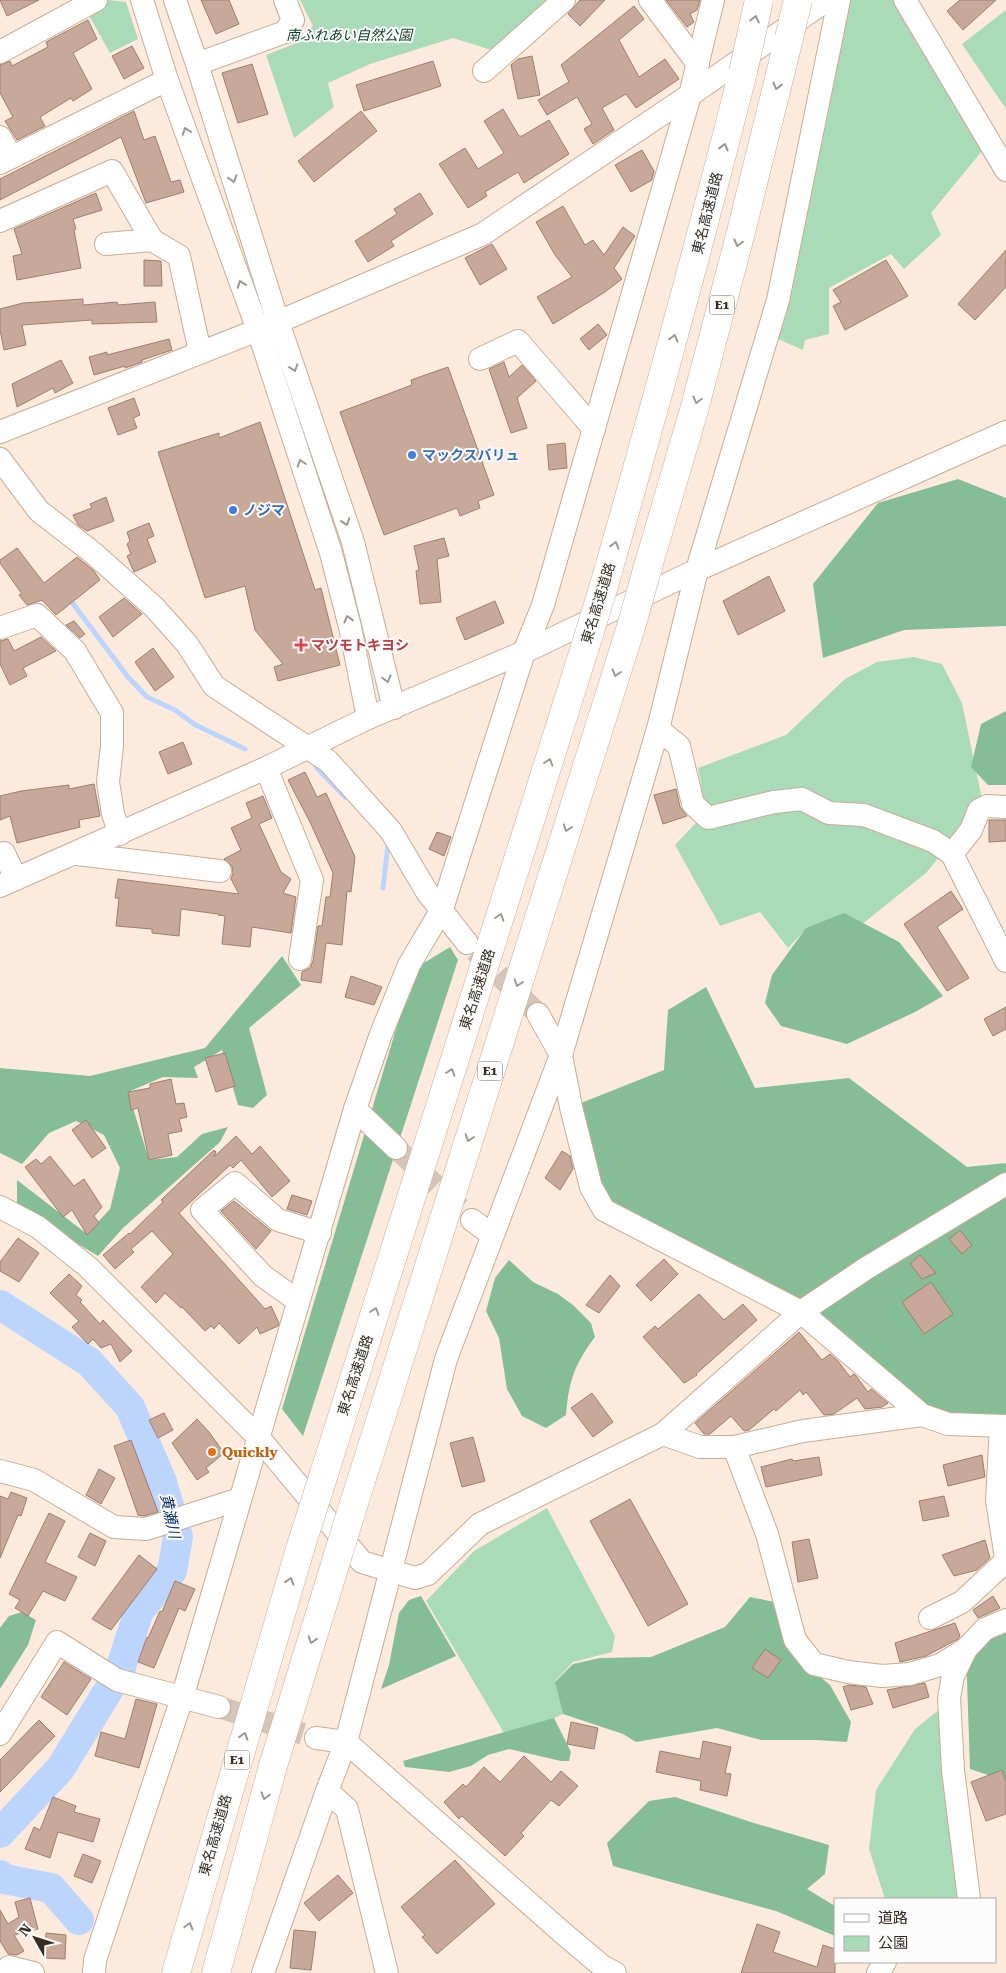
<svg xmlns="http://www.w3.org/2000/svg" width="1006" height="1973" viewBox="0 0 1006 1973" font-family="'Roboto Serif','Noto Sans JP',serif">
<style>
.green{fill:#aadbb9}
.forest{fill:#85bd96}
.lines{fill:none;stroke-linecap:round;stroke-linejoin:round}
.stream{stroke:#bcd5ff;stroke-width:5}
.river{stroke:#bcd5ff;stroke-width:30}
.building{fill:#c8a898;stroke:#9d7e6f}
.minor-tunnel{stroke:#d4c5b8;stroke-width:22;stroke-dasharray:22 11;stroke-linecap:butt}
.minor-casing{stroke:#c7ac96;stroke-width:24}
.highway-casing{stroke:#c7ac96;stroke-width:29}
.minor{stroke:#fff;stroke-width:22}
.highway{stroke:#fff;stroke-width:28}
.highway-bridge-casing{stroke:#c7ac96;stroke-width:29;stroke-linecap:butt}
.highway-bridge{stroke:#fff;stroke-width:28}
.oneway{stroke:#9a9691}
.shop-dot{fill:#3f7fe0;stroke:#fcfcfc;stroke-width:2}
.health-dot{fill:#e0444e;stroke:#fcfcfc;stroke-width:2}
.food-dot{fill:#e8710a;stroke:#fcfcfc;stroke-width:2}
.labels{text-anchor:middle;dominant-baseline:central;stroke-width:4;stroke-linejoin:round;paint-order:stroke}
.shield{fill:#fcfcfc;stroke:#716a64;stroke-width:1}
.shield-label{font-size:12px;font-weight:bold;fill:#362c23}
.park-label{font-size:14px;font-style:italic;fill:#174228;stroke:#fcfcfc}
.street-label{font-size:14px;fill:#362c23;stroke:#fcfcfc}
.shop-label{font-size:14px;font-weight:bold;fill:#366cbe;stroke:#fcfcfc;text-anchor:start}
.health-label{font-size:14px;font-weight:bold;fill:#be3a42;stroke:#fcfcfc;text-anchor:start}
.food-label{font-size:14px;font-weight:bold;fill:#c56008;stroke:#fcfcfc;text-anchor:start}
.water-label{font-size:15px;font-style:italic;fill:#0f306b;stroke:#fcfcfc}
</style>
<rect width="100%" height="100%" fill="#fcebdd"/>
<g class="green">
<path d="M108,0L126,2L138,39L110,53L87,12Z"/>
<path d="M300,0H564L504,54L453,38L370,64L328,83L334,107L294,138L266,55L299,42L313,26Z"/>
<path d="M845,0H900L987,145L931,213L941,235L904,269L891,254L829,288V334L805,340L803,350L778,339Z"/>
<path d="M1006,10V109L962,44Z"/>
<path d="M914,657L942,664L962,703L983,804L926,873L861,925L804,931L788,948L760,912L720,926L675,845L706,812L698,768L786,735L845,679L877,662Z"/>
<path d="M547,1508L615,1636L612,1652L573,1662L555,1681L563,1714L543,1723L504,1733L426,1601L474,1551Z"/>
<path d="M945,1705L966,1899H885L869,1849L876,1790L915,1729Z"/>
</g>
<g class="forest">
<path d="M958,479L1006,498V626L904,630L823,658L813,584L878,503Z"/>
<path d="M1006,711V785H988L971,767L981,724Z"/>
<path d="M844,913L899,942L943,996L915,1012L847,1044L781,1026L765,1003L772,975L806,928Z"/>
<path d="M450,947L458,960L303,1436L282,1409L414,969Z"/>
<path d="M282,956L301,985L249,1028L267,1095L253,1108L238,1105L222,1050L194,1067L198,1078L163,1077L128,1092L149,1160L177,1157L202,1134L228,1127L220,1142L123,1228L98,1256L17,1207V1180L87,1234L110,1209L120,1168L104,1135L76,1121L49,1133L22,1164L0,1153V1068L90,1076L205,1048Z"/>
<path d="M706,987L755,1088L849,1078L967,1167L1006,1163V1417L934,1419L811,1321L599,1201L571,1107L664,1070L668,1010Z"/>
<path d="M509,1260L533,1282L558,1294L573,1305L591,1323L595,1337C574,1365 569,1381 566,1415L546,1428L522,1416L507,1389L499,1338L486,1311L495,1278Z"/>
<path d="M421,1596L456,1656L381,1689L389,1665L399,1613L409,1600Z"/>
<path d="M750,1597L775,1602L807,1666L830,1685L851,1722L847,1742L816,1740H761L717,1728L636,1742L623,1734L563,1714L555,1682L573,1664L600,1658L651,1657L725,1627Z"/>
<path d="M22,1612L36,1620L28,1645L0,1689V1628L9,1616Z"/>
<path d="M1006,1627V1781L970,1769L966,1649Z"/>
<path d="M554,1718L571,1752L569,1761H561L509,1749L488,1755L471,1766L449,1772L405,1767L403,1761Z"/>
<path d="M675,1797L754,1823L829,1845L825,1874L807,1889L835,1906V1936L776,1911L613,1866L607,1843L649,1801Z"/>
</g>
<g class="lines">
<g class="stream">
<path d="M68,597L128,677L147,697L175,710L194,724L245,749"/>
<path d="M316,767L345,797"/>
<path d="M383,888L388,844"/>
</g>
<g class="river">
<path d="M0,1305L89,1362L130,1407L162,1482L178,1537L172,1571L139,1611L119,1673L60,1769L0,1833"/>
<path d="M0,1875L4,1879L51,1888L79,1920"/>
</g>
</g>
<g class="building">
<path d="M0,0H39L7,16Z"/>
<path d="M201,0H229L239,24L216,34Z"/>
<path d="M580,0H605L580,26L568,14Z"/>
<path d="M666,0H700L697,10L690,14L694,22L687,27Z"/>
<path d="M960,0H996L963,30L947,11Z"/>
<path d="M634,6L644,19L619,40L639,77L665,59L679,79L636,108L626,94L602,108L614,130L593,144L584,129L592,124L577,97L547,115L538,100L569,82L561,65Z"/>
<path d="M88,20L97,39L73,53L92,89L73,101L71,98L40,117L45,126L17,140L5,121L13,117L0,93V65L10,61L12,66L48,47L46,42Z"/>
<path d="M132,46L144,68L124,79L112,56Z"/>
<path d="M532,56L540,95L518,99L511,65L518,59Z"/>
<path d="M433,61L441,86L364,111L356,85Z"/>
<path d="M252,64L268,114L238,123L222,73Z"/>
<path d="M503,109L519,136H522L549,120L569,154L524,183L518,172L485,192L487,196L468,208L439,164L465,148L478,169L504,153L484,121Z"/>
<path d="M134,111L144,140L155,136L171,182L180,180L184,192L146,203L121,137L0,200V179Z"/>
<path d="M361,111L377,131L314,182L298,161Z"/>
<path d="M642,150L654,171L652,180L631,192L615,165Z"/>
<path d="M96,193L102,210L73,219L76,229L74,230L81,268L17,280L13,256L22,254L14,229Z"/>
<path d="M420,193L433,214L391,241L394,246L368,262L355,241L397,214L394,209Z"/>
<path d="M563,206L585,245L593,240L604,255L623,227L635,236L614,268L622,279L605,292L553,324L537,297L572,277L555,255L536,222Z"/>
<path d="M492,244L507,269L480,285L465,258Z"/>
<path d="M1006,250V287L975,320L958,304Z"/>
<path d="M144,260L161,261L162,286H144Z"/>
<path d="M886,260L908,296L845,330L833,306L841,302L833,290Z"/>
<path d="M83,299V305L117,302L118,305L155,302L157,322L92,324V320L22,325L26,345L4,350L0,330V309L23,303Z"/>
<path d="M598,324L607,335L589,350L580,339Z"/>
<path d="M169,339L172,350L142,360V362L125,368V366L94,375L89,357L107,352V355Z"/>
<path d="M61,360L73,383L55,393L53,388L17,407L12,384Z"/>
<path d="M504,362L509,377L522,365L536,381L517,398L527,428L511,433L489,369Z"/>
<path d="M448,367L494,495L478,501L480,508L460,516L457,508L384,535L340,412L412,385L411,380Z"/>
<path d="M134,398L140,415L133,418L137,428L118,435L108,408Z"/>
<path d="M260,422L315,590L321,588L340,665L278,681L274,667L283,664L255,630L245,586L205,598L158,452L219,433V438Z"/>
<path d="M565,443L567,468L549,470L547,445Z"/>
<path d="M106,497L114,521L87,531L78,525L73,515L92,508L90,504Z"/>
<path d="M149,523L154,536L147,539L156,562L134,572L127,556L131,554L127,544L130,541L127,532Z"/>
<path d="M444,538L449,556L437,559L441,602L420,604L416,571L419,570L414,546Z"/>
<path d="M17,548L44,583L77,557L94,571L100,580L56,615L42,600L27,605L19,595L22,594L0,563V560Z"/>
<path d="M769,576L785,611L738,635L723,601Z"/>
<path d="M124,598L142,614L113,637L99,617Z"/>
<path d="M495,601L504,623L465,640L456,618Z"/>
<path d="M74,621L85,634L80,638L66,625Z"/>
<path d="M41,637L56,651L23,668L27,676L10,685L0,664V641L8,639L14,651Z"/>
<path d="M153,648L174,677L155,691L135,662Z"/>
<path d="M183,742L192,764L168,774L159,752Z"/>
<path d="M305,772L317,797L326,793L355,857L351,892L347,891L342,945L326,943L321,983L301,980L302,972L310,968L313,961L318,926H322L326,897H330L333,873L310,822L288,780Z"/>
<path d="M94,784L100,816L79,820L80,827L17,843L10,816L0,820V796L21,791L69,785V789Z"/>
<path d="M676,789L680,807L687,816L663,824L654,795Z"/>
<path d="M263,796L272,818L259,824L281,872L291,879L283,893L296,897L291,933L252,927L250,947L222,944L225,916L218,915V914L181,909L179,936L152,933V929L116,926L119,898H115L118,879L239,894L231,879L233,873L232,866L224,859L241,850L231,828L252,818L246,803Z"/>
<path d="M989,820H1006V841L989,842Z"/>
<path d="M437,832L451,837L444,856L429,849Z"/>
<path d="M951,891L963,909L937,927L969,978L947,991L904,924Z"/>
<path d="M351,976L382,987L374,1005L345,997Z"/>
<path d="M1006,1007V1029L993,1036L984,1019Z"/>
<path d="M225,1053L235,1086L216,1092L205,1058Z"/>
<path d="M171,1079L176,1104L184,1103L187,1117L179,1119L182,1131L168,1134L172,1155L149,1160L138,1108L131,1110L128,1092L150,1088V1084Z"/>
<path d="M86,1120L106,1148L92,1158L72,1130Z"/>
<path d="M236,1136L252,1154L260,1146L290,1181L272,1197L241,1160L233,1168L230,1165L179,1213L265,1309L271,1306L279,1323L278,1326L260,1334L257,1327L239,1344L219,1323L214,1329L211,1326L205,1331L182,1307L181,1308L165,1293L156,1303L141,1287L173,1254L152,1231L131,1249L134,1252L115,1269L103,1255L129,1233L130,1234L163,1202L161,1200L214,1150L216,1152L214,1157Z"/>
<path d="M562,1151L570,1156L573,1169L560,1190L545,1178Z"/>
<path d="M50,1156L74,1186L84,1179L102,1207L94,1216L99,1223L87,1235L72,1210L63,1217L25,1167L36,1159L41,1164Z"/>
<path d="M292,1195L312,1201L307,1215L287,1209Z"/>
<path d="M234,1201L271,1231L256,1249L221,1211Z"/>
<path d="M960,1230L972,1245L962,1254L949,1239Z"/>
<path d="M18,1238L39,1253L19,1282L0,1271V1262Z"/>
<path d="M920,1255L936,1273L922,1279L910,1264Z"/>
<path d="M664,1259L678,1274L651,1301L636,1285Z"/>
<path d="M69,1274L82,1286L76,1295L82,1300L80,1302L100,1324L103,1320L132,1351L120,1362L111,1344L101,1348L93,1339L88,1344L72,1327L79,1321L50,1293Z"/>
<path d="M610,1275L620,1286L599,1313L586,1305Z"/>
<path d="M931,1282L953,1314L924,1334L902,1302Z"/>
<path d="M699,1294L724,1320L743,1304L757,1320L696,1374L697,1375L684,1383L643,1337L655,1326L658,1329Z"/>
<path d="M799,1332L822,1360L830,1354L838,1361L850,1377L854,1374L856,1376L868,1392L871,1389L888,1403L882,1407L865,1409L857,1398L834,1414L824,1415L806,1392L803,1395L800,1390L776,1411L774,1409L749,1430L744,1431L731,1416L710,1434H704L695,1423Z"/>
<path d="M592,1393L613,1422L593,1437L571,1408Z"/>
<path d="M164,1413L173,1430L158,1438L149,1420Z"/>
<path d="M197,1419L209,1432L224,1453L206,1468L209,1472L197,1480L172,1443Z"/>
<path d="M473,1437L485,1481L462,1487L450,1443Z"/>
<path d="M131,1440L158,1512L144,1516L138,1515L114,1446Z"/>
<path d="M982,1455L985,1477L948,1486L943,1465Z"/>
<path d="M819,1457L822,1475L766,1487L761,1467L792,1459L793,1461Z"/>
<path d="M99,1469L115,1478L101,1504L86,1495Z"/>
<path d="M11,1492L27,1498L21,1516L18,1515L0,1558V1496L8,1499Z"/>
<path d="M944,1496L949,1516L923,1521L919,1501Z"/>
<path d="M630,1499L688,1604L648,1626L590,1521Z"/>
<path d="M49,1513L65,1521L45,1562L77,1577L65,1601L43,1591L28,1616L15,1608L20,1600L9,1594Z"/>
<path d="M90,1533L106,1541L95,1566L78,1557Z"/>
<path d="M809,1539L818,1578L798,1582L792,1542Z"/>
<path d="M985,1540L990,1558L977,1570L954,1576L942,1555Z"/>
<path d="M139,1555L157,1569L111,1630L92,1619Z"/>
<path d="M175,1581L195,1589L185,1611L179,1608L154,1668L138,1662L147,1637L148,1638L160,1611L162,1612Z"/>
<path d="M993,1596L1000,1608L978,1618L973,1610Z"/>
<path d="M955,1623L960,1636L958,1639L926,1656L900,1662L895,1643Z"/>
<path d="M765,1649L781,1660L768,1678L752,1668Z"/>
<path d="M64,1662L91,1679L67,1715L41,1697Z"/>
<path d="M925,1683L929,1697L893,1708L887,1690Z"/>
<path d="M849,1685L866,1687L873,1704L851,1710L843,1687Z"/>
<path d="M136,1699L157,1704L139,1768L95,1756L101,1732L125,1739Z"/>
<path d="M39,1720L55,1736L0,1792V1760Z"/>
<path d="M571,1722L598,1728L594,1749L567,1744Z"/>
<path d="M703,1741L731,1747L725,1773L731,1774L727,1796L700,1790L701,1781L656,1772L660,1751L700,1759Z"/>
<path d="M524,1756L551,1782L561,1771L578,1786L559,1806L551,1800L521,1833L524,1836L505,1856L462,1816L459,1819L444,1802L463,1784L466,1787L484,1767L500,1782Z"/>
<path d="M1002,1770L1006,1781V1814L986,1821L971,1782Z"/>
<path d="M53,1797L76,1806L74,1812L100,1819L93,1842L58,1832L50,1858L25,1849L34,1827L40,1830Z"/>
<path d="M83,1854L101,1861L92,1883L74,1876Z"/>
<path d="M455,1860L495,1904L437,1954L422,1937L425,1935L401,1907Z"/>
<path d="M338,1875L353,1893L319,1921L304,1903Z"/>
<path d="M30,1898L38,1929L14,1935L24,1951L17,1955L8,1954L0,1941V1910L8,1924L19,1917L15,1902Z"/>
<path d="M757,1924L780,1932L773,1952L817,1967L823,1945L835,1949V1973H741Z"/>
<path d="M294,1930L316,1932L311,1970L290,1968Z"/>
<path d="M46,1933L66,1935L65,1959L45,1958Z"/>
</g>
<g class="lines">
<g class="minor-tunnel">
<path d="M475,951L538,1014"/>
<path d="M396,1148L472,1220"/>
<path d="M219,1707L316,1738"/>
</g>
<g class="minor-casing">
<g id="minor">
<path d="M142,0L167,80L258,330L331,553L350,627L368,718"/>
<path d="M175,0L197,64L278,322L353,542L394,708"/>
<path d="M650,0L698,64"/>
<path d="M905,0L1006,170"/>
<path d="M0,52L96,0"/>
<path d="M197,64L285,32L293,20L285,0"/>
<path d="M484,71L564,0"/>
<path d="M0,137L11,157"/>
<path d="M0,163L167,80"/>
<path d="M0,221L112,171L152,240"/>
<path d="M106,244L152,240L179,256L200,352"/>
<path d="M480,359L518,341L594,429"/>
<path d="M0,432L278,322L483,234L690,95L827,0"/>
<path d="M0,459L39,511L92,552L154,607L187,644L214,686L328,761L391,831L427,892L467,943"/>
<path d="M0,628L37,615L75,651L112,713V746L108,782L113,814L120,834"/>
<path d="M658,729L679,746L693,804L708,818L774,802L802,799L829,813L864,815L933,841L952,854L1006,961"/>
<path d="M266,768L312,880L300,959"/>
<path d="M0,854L4,853L16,879"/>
<path d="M77,854L220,871"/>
<path d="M952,854L971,830L979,810L987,806L1006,807"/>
<path d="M0,886L266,768L368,718L524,652L697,570L1006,432"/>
<path d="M538,1014L561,1055L571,1107L591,1187L604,1210L801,1312L922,1415L948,1424L1006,1426"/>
<path d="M355,1109L396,1148"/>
<path d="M0,1207L38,1227L88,1267L259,1438L362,1562L415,1578L428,1574L480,1524L663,1434L801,1312L865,1269L1006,1184"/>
<path d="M472,1220L492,1235"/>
<path d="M298,1301L263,1276L202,1210L235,1183L278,1220L320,1233"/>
<path d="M1001,1426L997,1500L1006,1558"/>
<path d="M663,1434L700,1447H734L803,1431L922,1415"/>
<path d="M734,1447L767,1534L795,1640L814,1664L848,1672L882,1676L910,1674L940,1665L966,1649L985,1629L1006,1620"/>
<path d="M0,1471L34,1480L114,1527L146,1529L240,1499"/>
<path d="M930,1618L962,1602L1006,1561"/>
<path d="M966,1649L953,1676L949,1698L953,1770L969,1899"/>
<path d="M0,1734L57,1642L117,1680L219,1707"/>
<path d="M316,1738L346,1742L564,1934L602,1966L615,1973"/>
<path d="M327,1791L347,1809L387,1973"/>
<path d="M9,1967L33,1973"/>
<path d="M94,1973L95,1960L182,1698L355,1109L381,1034L409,965L442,909L524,652L543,605L690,95L713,0"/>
<path d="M263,1973L327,1791L346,1742L446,1359L561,1055L658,729L697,570L778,300L839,0"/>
<path d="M878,1973L885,1962"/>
</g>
</g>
<g class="highway-casing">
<g id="highway">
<path d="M647,570L694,410L740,236L789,38"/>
<path d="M602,592C652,419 699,246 743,72"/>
<path d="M324,1474L585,647"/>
<path d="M350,1516L631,627"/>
<path d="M176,1973L300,1549"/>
<path d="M216,1973L273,1766L326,1594"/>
</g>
</g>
<use href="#minor" class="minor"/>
<use href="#highway" class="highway"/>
<g class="highway-bridge-casing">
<g id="highway-bridge">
<path d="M789,38L798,0"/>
<path d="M743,72L759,0"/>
<path d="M631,627L647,570"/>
<path d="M585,647L602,592"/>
<path d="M300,1549L324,1474"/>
<path d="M326,1594L350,1516"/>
</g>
</g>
<use href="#highway-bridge" class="highway-bridge"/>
</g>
<defs><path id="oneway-chevron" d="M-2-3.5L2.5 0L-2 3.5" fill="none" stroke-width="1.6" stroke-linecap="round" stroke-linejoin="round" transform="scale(1.25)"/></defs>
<g class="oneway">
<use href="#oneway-chevron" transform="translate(755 19) rotate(-77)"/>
<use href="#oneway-chevron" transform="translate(777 86) rotate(104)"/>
<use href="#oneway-chevron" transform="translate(186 131) rotate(-110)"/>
<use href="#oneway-chevron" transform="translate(724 147) rotate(-76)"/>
<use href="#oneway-chevron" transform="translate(233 179) rotate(73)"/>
<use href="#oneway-chevron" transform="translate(738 243) rotate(105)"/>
<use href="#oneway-chevron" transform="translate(241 284) rotate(-110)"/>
<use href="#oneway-chevron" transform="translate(674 338) rotate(-75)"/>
<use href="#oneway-chevron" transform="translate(294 368) rotate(71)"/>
<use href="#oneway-chevron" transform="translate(697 400) rotate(105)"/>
<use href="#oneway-chevron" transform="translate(301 463) rotate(-108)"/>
<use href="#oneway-chevron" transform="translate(346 522) rotate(71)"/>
<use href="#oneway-chevron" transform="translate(615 545) rotate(-74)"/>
<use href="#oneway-chevron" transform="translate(348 619) rotate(-104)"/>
<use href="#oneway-chevron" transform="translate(616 673) rotate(108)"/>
<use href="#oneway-chevron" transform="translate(387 679) rotate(75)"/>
<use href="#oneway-chevron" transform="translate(549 762) rotate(-72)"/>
<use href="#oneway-chevron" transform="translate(567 828) rotate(108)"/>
<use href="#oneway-chevron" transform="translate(500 917) rotate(-72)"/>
<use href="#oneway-chevron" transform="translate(518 983) rotate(108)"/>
<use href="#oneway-chevron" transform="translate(451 1072) rotate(-72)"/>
<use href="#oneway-chevron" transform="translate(469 1138) rotate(108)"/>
<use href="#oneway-chevron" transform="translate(375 1311) rotate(-72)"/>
<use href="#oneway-chevron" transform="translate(290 1581) rotate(-73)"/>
<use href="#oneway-chevron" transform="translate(312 1640) rotate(107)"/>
<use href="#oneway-chevron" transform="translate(244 1736) rotate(-73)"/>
<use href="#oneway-chevron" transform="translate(265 1796) rotate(106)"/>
<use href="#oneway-chevron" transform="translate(189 1926) rotate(-74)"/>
</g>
<g class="shop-dot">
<circle cx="412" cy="455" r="5"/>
<circle cx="233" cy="510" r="5"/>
</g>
<path class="health-dot" d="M298.5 637.5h5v5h5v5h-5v5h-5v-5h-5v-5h5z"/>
<circle class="food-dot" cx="212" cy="1452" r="5"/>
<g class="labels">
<g class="shield">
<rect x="709.5" y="295.5" width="25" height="19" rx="4"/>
<rect x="477.5" y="1061.5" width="25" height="19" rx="4"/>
<rect x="224.5" y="1750.5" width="25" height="19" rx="4"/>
</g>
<g class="shield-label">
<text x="722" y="305">E1</text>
<text x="490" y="1071">E1</text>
<text x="237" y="1760">E1</text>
</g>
<g class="park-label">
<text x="349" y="35">南ふれあい自然公園</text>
</g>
<g class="street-label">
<text transform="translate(707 213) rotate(-76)">東名高速道路</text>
<text transform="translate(598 603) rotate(-73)">東名高速道路</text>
<text transform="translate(477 989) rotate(-72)">東名高速道路</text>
<text transform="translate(355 1375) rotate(-72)">東名高速道路</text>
<text transform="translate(215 1835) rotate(-74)">東名高速道路</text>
</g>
<g class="shop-label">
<text x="422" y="455">マックスバリュ</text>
<text x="243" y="510">ノジマ</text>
</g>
<g class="health-label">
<text x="311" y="645">マツモトキヨシ</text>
</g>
<g class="food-label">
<text x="222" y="1452">Quickly</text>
</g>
<g class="water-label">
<text transform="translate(170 1516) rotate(78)">黄瀬川</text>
</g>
</g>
<rect x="834" y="1898" width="162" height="65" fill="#fcfcfc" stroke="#ada9a5"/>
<rect x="844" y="1914" width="25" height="8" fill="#ffffff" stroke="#ada9a5"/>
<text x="878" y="1923" font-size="15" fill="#362c23">道路</text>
<rect x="844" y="1936" width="25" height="15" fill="#aadbb9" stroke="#ada9a5"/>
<text x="878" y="1948" font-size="15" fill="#362c23">公園</text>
<g transform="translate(35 1938) rotate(309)" stroke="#fcfcfc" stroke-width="4" paint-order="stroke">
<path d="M0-4L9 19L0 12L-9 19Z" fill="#362c23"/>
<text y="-8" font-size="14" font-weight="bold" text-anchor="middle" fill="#362c23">N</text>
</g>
</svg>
